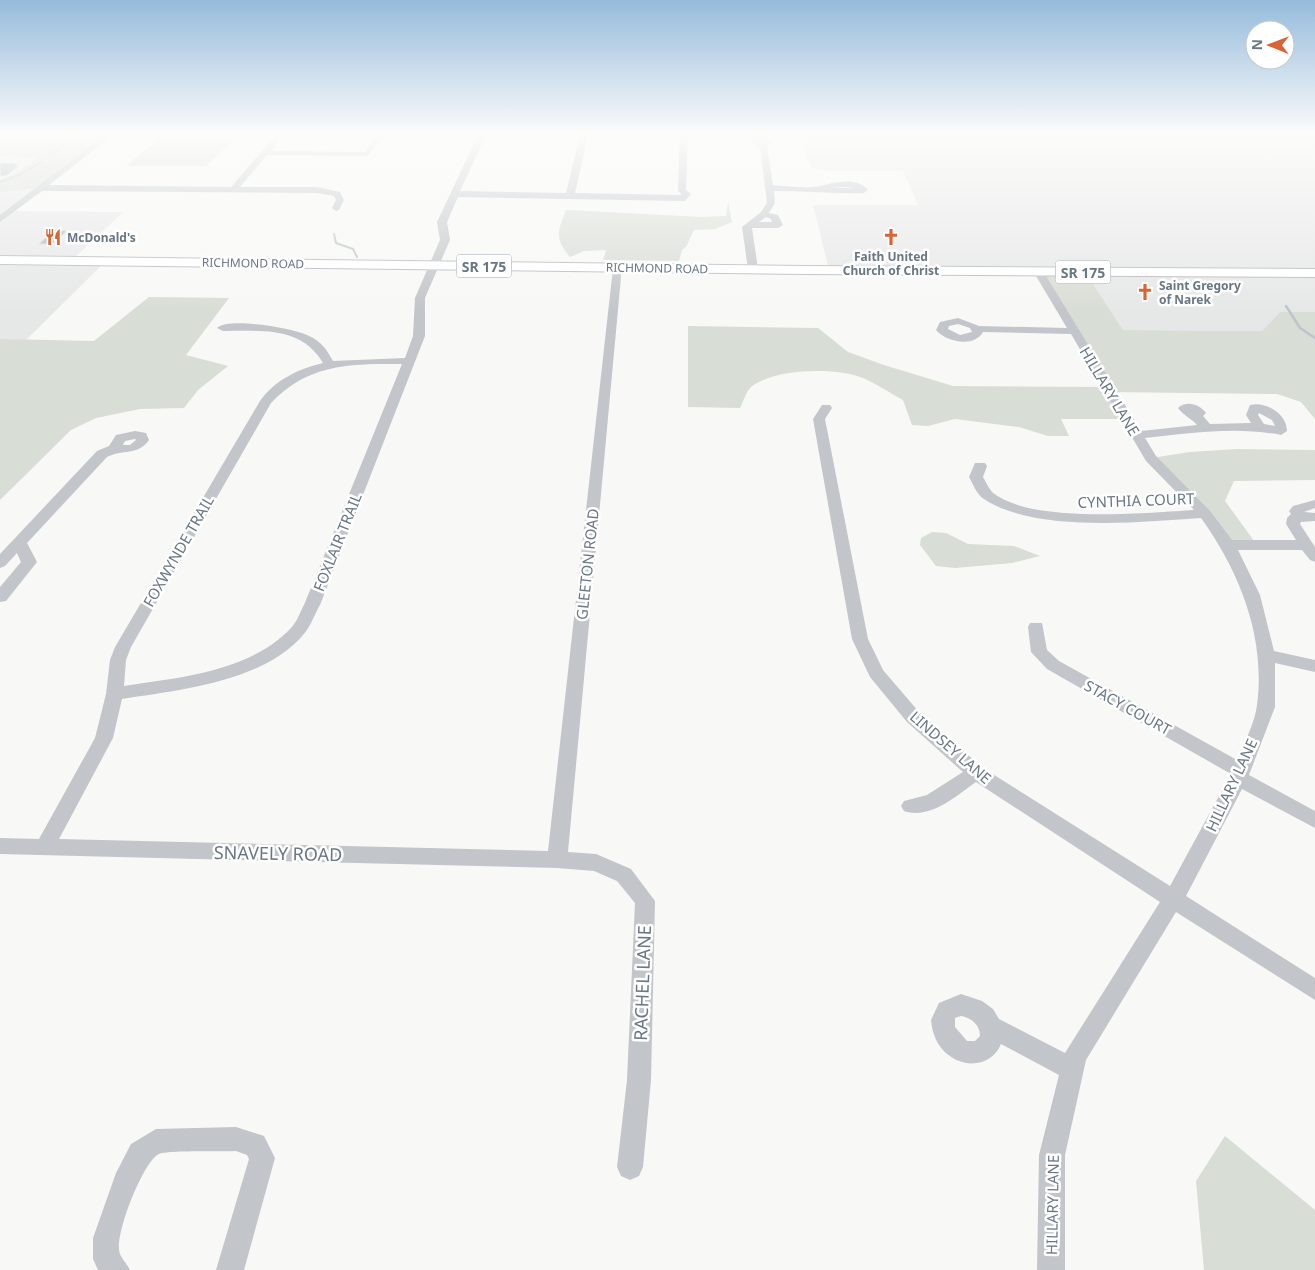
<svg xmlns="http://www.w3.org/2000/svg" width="1315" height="1270" viewBox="0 0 1315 1270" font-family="'Noto Sans',sans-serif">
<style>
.built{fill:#e6e7e7}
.green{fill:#d8ddd5}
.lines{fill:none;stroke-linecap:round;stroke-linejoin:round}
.stream-far1{stroke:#bcc5cb;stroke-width:2}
.stream{stroke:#bcc5cb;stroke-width:2.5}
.building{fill:#a9b0b6;stroke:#dadad8}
.major-casing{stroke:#b5b9bd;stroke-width:2}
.minor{fill:#c2c5c9;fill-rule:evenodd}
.major{fill:#fff;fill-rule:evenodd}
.labels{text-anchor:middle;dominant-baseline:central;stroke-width:5;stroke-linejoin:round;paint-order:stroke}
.far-poi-label{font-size:12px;font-weight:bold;fill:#697785;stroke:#fff;text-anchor:start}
.far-street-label{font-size:12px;fill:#697785;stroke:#fff}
.shield{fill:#fff;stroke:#96a0aa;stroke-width:1}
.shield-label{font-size:14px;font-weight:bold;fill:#697785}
.street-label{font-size:15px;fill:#697785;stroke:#fff}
.near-street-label{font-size:18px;fill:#697785;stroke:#fff}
</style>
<rect width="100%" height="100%" fill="#f8f8f6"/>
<g class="built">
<path d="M801,135H1315V312H1280L1262,331L1123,330L1084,272L829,270L813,205H918L903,171H828L813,168L809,163Z"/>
<path d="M0,156L5,157H37L14,174L0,180Z"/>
<path d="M40,188L12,211L123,212L71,261H106L26,340L0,339V192Z"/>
</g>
<g class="green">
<path d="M0,135H109L40,188L0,192V180L14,174L37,158L0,156Z"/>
<path d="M162,135H330H239L206,166H126Z"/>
<path d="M728,202L732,222L715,229L694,230L686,247L682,250L679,261L603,260L606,250L584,251L570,257C554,238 558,231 566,210L702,217L726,216Z"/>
<path d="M1038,271L1085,272L1123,330L1262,331L1280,312H1315V419L1301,402L1277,394L1111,392L1127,419H1061L1069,436H1048L1019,427L955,419L928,426L912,425L903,400C890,393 877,384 863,378C837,367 774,368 751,387C746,392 743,402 740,408L688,407V326L818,328L848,352L884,365L953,386L1107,387Z"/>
<path d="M149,297L229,298L186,355L228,366L198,390L184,408L140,409L96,418L71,430L0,500V339L94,341Z"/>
<path d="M1237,449L1315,450V480L1234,481L1225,501L1257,545H1228L1151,458L1190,452Z"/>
<path d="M932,532L946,533L968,544L1014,546L1040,556L1012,563L955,568L936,566L920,545L921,538Z"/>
<path d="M1225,1136L1315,1210V1270H1204L1196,1181Z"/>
</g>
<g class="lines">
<g class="stream-far1">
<path d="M50,155L77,135"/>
<path d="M0,182L21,174L42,162"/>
<path d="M334,234L336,243L353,249L357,257"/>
</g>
<path class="stream" d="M1286,306L1300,328L1315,338"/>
</g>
<g class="building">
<path d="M0,163H19L15,166H19L6,176H0Z"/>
<path d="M54,230L67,231L52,244H39Z"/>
</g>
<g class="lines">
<g class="major-casing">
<path id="major" d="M0,256L806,266L1315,269V277L806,274L0,264Z"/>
</g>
<g class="minor">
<path d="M105,135H113L49,185L231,187L274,137L281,139L271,151L365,152L377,135H385L367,156L267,155L240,187H317L340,192L344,200L339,210L336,211L332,208L336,200L334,196L317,193L42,191L0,222V215Z"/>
<path d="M478,135H486L460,191L566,193L580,135H588L575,193L682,195L678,191L680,135H688L686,190L691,194L685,201L458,197L447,222L450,240L425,298V336L320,605C314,615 311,626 303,635C263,682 179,690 122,699L113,738L59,839L548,851L613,268L622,266L568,852L596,854L631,869L655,901L651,1080L643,1167L639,1176L630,1180L621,1176L617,1167L627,1080L635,903L617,881L594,871L557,868L0,854V838L39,839L95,738L106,694L110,660L115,647L260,401C275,380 298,369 323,363C301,326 261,331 223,331L217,328C229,317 294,328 309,336C321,341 327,350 333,361L405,358L413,336L415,298L440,240L437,222ZM402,364L304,605C300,612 297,622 291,628C249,672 181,677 124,686L126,660L131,647L271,403C309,363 351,364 402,364Z"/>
<path d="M754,135H765L771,143L767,147L773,185C788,186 806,189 820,186C835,183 856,176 868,190L864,193C834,194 804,191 774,191L775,203L769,213L778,215L783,225L778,228H752L758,269L753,272L748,269L742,227L761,212L767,203L761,153L759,147L752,143ZM844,187L854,188H830ZM766,217L771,219L772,222H759Z"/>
<path d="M1038,268L1043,271L1141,431L1197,425C1191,418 1184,416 1178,408C1186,400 1200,404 1206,413L1203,416L1210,424L1251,423L1246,415L1250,405C1266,401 1287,414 1287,431L1281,435C1236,426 1190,433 1145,438L1156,456L1210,511L1232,540H1296L1286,524L1287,518L1291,514L1289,511L1293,506L1315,500V508L1304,512L1315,513V521L1301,522L1300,524L1315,547V562L1310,560L1302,550H1238L1260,595L1274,651L1315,660V672L1275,663V707L1249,775L1315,811V828L1242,789L1186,896L1315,978V1000L1176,912L1086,1060L1065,1155V1270H1037L1039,1155L1059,1075L1001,1044C990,1070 958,1068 942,1049C935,1041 932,1030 931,1020L939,1003L961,994L982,1001L993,1009L999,1019L1065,1053L1160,902L976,782C956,796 930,820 904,811L901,806L904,801L927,795L963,772L907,722L870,677L852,639L813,419L822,405H830L832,408L825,419L868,639L883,670L919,712L983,768L1170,886L1231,774L1047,669L1031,652L1028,627L1030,623H1042L1047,650L1059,661L1237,760C1244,743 1255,723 1257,705C1266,638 1240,572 1201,518C1141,522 1035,533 984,499C977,495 973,484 969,477L975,463H985L987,466L983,477C986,482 989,489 993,493C1034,524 1144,513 1194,510L1146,461L1071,334L983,332C974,348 946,342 936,330L940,322L958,318L979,326L1067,328L1033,271ZM958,324L970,328L972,332L960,335L948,329L949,326ZM1259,413L1272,420L1275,426L1264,424L1258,415ZM961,1016C972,1018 980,1025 980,1036L975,1041H967L955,1027V1018Z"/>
<path d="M135,431L146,433L149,440C138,456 122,449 107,457L27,543L37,562L6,601L0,602V587L21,562L17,553L5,566L0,568V554L97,451L109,446L116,435ZM135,439L136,440L130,445H123L125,441Z"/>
<path d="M236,1127L264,1136L275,1158L244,1270H216L249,1159L247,1155L236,1151C223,1152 168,1150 159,1154C143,1161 113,1238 120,1254C122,1259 127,1264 130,1270H98L93,1259V1238L116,1173L131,1144L156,1129Z"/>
</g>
<use href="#major" class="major"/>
</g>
<linearGradient id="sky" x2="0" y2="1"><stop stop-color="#96bbdc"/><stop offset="0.43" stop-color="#fcfcfb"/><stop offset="1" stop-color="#fcfcfb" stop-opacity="0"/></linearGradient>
<rect width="1315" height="312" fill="url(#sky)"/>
<defs>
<g id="restaurant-bare" transform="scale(1.35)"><path d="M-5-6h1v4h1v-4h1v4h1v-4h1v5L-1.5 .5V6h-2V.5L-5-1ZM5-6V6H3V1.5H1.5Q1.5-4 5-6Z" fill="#d86536" stroke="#fff" stroke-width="2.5" paint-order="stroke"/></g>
<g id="church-bare" transform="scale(1.35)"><path d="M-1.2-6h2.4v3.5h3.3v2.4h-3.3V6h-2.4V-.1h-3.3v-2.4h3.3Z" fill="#d86536" stroke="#fff" stroke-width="2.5" paint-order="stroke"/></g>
</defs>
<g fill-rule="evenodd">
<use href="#restaurant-bare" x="53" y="237"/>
<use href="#church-bare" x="891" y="237"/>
<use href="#church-bare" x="1145" y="292"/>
</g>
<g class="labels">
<g class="far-poi-label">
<text x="67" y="237">McDonald's</text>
<text x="891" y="256" text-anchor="middle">Faith United<tspan x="891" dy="14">Church of Christ</tspan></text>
<text x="1159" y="285">Saint Gregory<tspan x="1159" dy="14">of Narek</tspan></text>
</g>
<g class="far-street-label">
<text transform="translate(253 263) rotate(1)">RICHMOND ROAD</text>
<text transform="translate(657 268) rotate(1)">RICHMOND ROAD</text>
</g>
<g class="shield">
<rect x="456.5" y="254.5" width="55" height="23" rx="4"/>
<rect x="1055.5" y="260.5" width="55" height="23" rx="4"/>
</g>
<g class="shield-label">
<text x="484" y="266">SR 175</text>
<text x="1083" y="272">SR 175</text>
</g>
<g class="street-label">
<text transform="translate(1110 391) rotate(59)">HILLARY LANE</text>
<text transform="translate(1136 500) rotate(-2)">CYNTHIA COURT</text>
<text transform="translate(337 542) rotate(-68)">FOXLAIR TRAIL</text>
<text transform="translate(178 551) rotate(-60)">FOXWYNDE TRAIL</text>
<text transform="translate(587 564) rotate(-84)">GLEETON ROAD</text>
<text transform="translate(1128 707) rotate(29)">STACY COURT</text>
<text transform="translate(951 747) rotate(41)">LINDSEY LANE</text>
<text transform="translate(1231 785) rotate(-65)">HILLARY LANE</text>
<text transform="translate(1052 1205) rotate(-89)">HILLARY LANE</text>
</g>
<g class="near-street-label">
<text transform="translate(278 853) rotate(1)">SNAVELY ROAD</text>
<text transform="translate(642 983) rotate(-88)">RACHEL LANE</text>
</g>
</g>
<g transform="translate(1270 45) rotate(271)"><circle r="24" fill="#ffffff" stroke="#c3c9ce"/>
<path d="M0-4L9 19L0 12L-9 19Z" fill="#d86536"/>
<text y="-8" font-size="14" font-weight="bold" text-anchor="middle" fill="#697785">N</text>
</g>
</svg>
